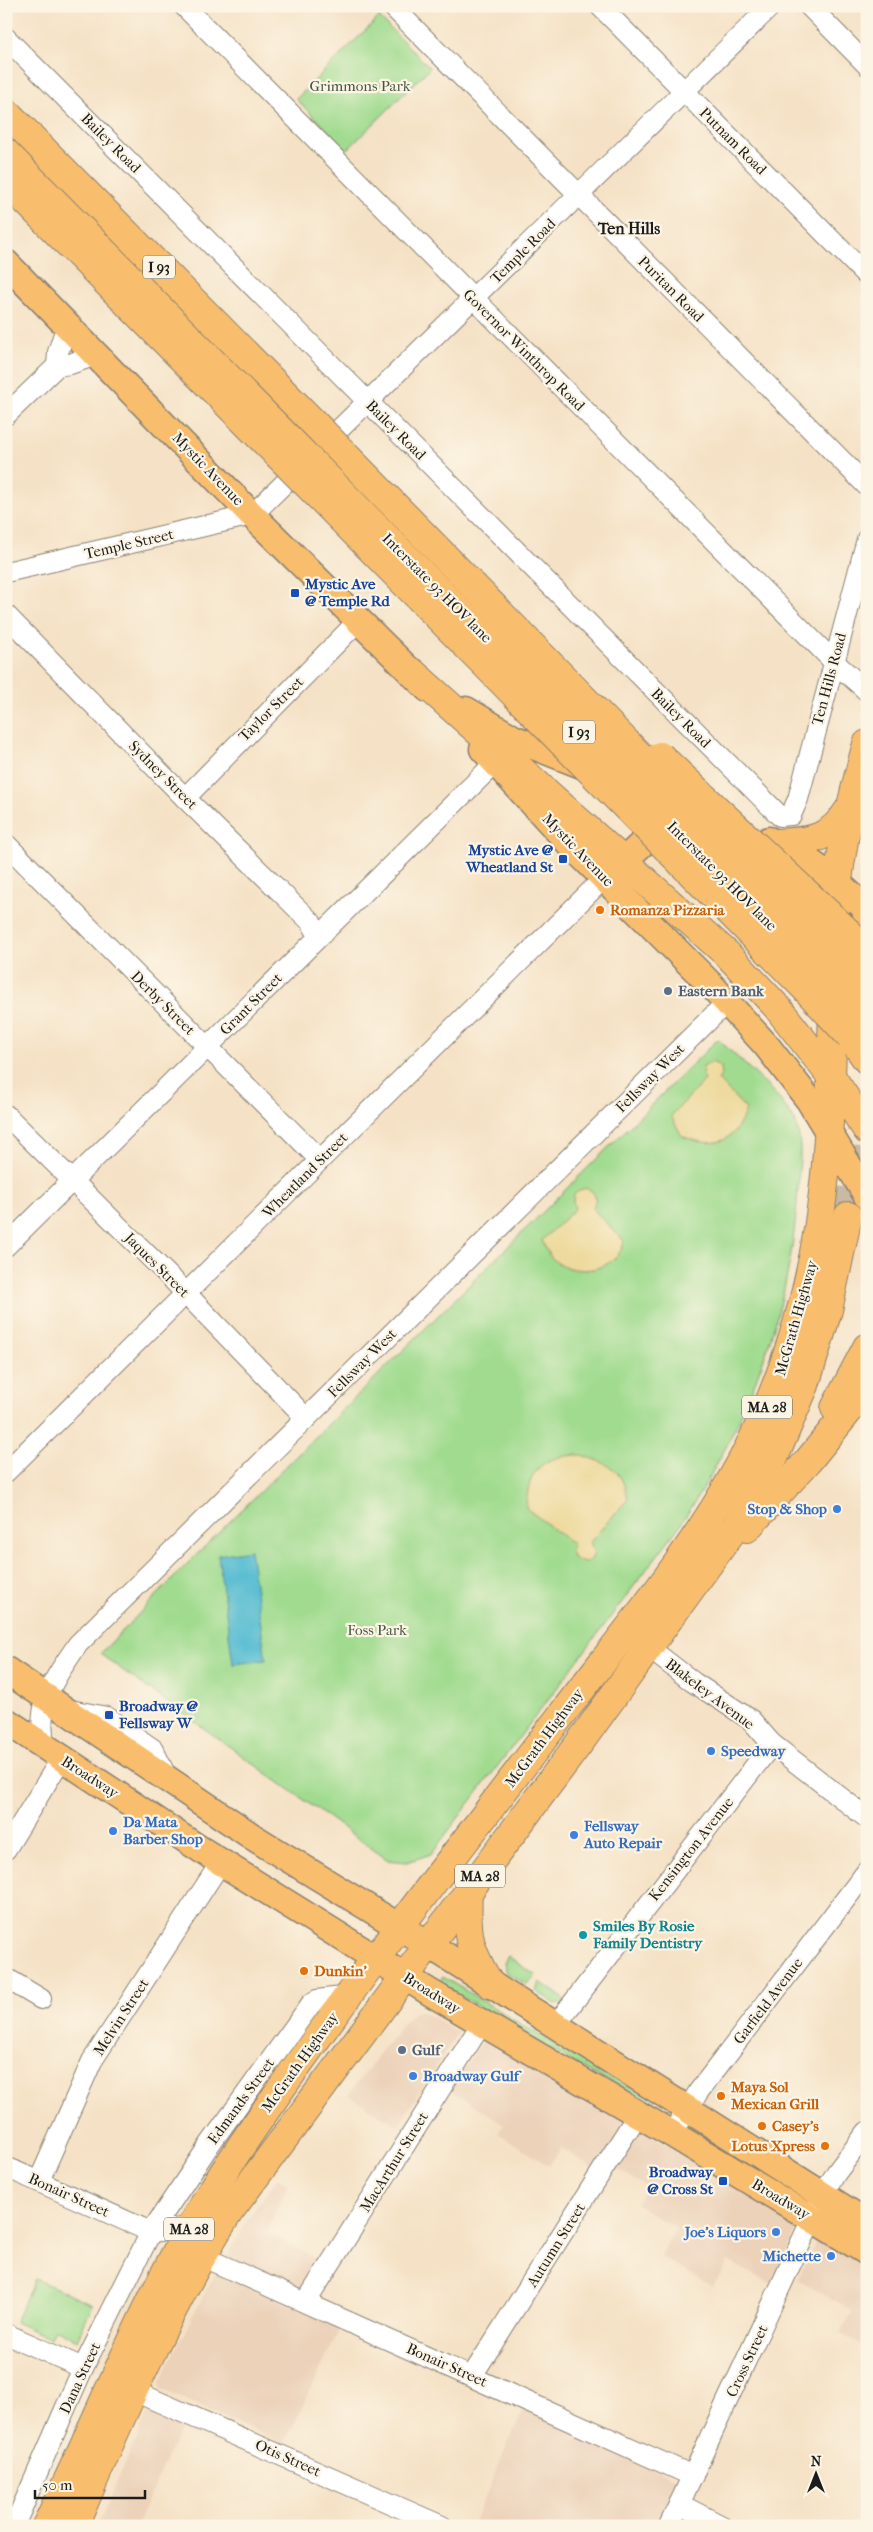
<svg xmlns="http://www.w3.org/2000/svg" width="873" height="2532" viewBox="0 0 873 2532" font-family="'IM FELL French Canon',serif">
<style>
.built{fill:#ecd2b9}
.green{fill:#a0db8f;stroke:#5e7c56}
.sand{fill:#eeda9e;stroke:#857b5d}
.water{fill:#53bbd1;stroke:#386c76}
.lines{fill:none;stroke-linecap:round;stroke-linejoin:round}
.highway-tunnel{stroke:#cabaa4;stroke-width:28;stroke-dasharray:28 14;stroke-linecap:butt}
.minor-casing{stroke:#887f71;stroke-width:22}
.major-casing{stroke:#887f71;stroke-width:29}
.highway-casing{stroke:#887f71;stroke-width:30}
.minor{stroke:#fff;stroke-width:20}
.major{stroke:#f9be6d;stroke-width:26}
.highway{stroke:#f9be6d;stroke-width:28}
.highway-bridge-casing{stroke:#887f71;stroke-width:30;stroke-linecap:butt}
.highway-bridge{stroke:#f9be6d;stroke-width:28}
.transit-dot{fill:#1a4fb4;stroke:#fcf5e5;stroke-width:2}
.food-dot{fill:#e8710a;stroke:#fcf5e5;stroke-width:2}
.service-dot{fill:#5c6f8a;stroke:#fcf5e5;stroke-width:2}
.shop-dot{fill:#3f7fe0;stroke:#fcf5e5;stroke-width:2}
.culture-dot{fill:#0f9aa8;stroke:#fcf5e5;stroke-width:2}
.labels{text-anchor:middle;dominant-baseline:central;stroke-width:4.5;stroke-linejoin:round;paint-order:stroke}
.shield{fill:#fcf5e5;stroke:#5f5d58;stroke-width:1}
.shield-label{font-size:14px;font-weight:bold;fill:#1c1c1c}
.park-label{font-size:15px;fill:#44553e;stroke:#fcf5e5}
.street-label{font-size:15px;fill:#1c1c1c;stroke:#fcf5e5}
.transit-label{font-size:15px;font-weight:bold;fill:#164399;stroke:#fcf5e5;text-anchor:start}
.food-label{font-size:15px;font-weight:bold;fill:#c56008;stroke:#fcf5e5;text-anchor:start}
.service-label{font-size:15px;font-weight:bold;fill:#4e5e75;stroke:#fcf5e5;text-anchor:start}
.shop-label{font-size:15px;font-weight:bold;fill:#366cbe;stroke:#fcf5e5;text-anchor:start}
.culture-label{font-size:15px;font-weight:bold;fill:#0d838f;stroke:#fcf5e5;text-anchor:start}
.neighbourhood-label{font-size:16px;font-weight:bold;fill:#1c1c1c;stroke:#fcf5e5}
</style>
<rect width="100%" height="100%" fill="#fcf5e5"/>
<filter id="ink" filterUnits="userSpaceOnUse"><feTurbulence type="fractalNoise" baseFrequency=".02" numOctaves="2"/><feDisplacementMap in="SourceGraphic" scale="10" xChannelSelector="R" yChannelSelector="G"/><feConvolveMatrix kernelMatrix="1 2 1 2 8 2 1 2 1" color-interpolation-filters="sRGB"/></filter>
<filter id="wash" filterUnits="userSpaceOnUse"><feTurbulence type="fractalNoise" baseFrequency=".0096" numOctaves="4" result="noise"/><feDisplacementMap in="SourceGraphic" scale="20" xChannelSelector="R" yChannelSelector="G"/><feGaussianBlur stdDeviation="1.12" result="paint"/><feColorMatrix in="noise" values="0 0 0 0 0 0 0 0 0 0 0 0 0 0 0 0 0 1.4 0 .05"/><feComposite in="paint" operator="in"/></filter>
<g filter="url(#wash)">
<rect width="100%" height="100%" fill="#f5e2c6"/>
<g class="built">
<path d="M422,2011L458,2032L398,2126L348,2095L406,2019L415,2012Z"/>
<path d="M483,2040L623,2118L625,2122L597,2170L561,2148L549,2166L498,2133L504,2124L450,2090Z"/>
<path d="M638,2127L797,2224V2229L771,2284L728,2261L713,2287L660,2256L676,2228L636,2204L646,2187L611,2166Z"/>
<path d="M278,2177L288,2184L267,2232L321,2262L302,2290L244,2263L229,2260L228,2255L250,2216Z"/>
<path d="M820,2239H825L830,2246L867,2268V2347L841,2334L853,2311L798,2279L816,2242Z"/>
<path d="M216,2273L341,2327L284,2444L161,2389L160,2382L192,2317Z"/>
<path d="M150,2408L184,2421L136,2526H97Z"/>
<path d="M523,2409L679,2480L658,2526H472Z"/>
</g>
<g class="green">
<path d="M379,17L430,68L347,150L296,99Z"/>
<path d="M718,1039C740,1061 786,1098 796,1125C803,1144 799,1166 798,1185C793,1309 746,1426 678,1528L431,1854L407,1862L388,1860L100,1654L193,1558Z"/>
<path d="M508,1956L536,1976L527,1985L507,1973L504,1963Z"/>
<path d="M443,1977L549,2041L603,2067L664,2108H659L620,2085L592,2074L448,1989L439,1982Z"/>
<path d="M540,1982L563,1998L565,2001L562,2004H556L537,1992Z"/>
<path d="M35,2279L93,2304L77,2340L54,2329L50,2338L15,2322Z"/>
</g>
<g class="sand">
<path d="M712,1062L721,1067L722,1074L718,1080L746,1109C735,1144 714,1149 682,1136L671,1116L705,1080L702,1074L703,1067Z"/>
<path d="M585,1188L592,1191L596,1198L593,1209L624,1241C619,1271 575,1278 554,1260C548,1255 545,1247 542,1240L575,1209L573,1201L574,1194Z"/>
<path d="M581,1455C610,1464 622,1469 628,1499L590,1542L594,1553L591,1560L584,1563L574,1559L571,1551L573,1544L526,1508C528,1468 542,1456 581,1455Z"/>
</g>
<path class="water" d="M250,1550L266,1660L233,1664L218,1555Z"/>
</g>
<g filter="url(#ink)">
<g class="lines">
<path class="highway-tunnel" d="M848,1216L867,1094"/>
<g class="minor-casing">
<g id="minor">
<path d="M184,6L834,662L867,691"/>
<path d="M392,6L867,486"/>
<path d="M600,6L867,276"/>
<path d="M809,6L867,65"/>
<path d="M6,38L780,816L791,815L798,799L867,539"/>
<path d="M57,366L58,352L67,325"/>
<path d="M6,415L57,366L70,364L96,355"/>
<path d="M6,572L252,515L771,6"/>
<path d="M6,615L185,798L311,922L319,936"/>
<path d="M185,798L358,621"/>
<path d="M6,844L320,1160"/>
<path d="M6,1115L173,1280L306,1418"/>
<path d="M6,1246L495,763"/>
<path d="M6,1472L604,878"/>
<path d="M635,1645L649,1648L693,1682L751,1720L772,1744L867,1818"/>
<path d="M70,1710L107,1717L153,1749L168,1780"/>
<path d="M45,1748C35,1702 54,1680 78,1644L727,1002"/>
<path d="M6,1849L61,1759"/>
<path d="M6,1978L41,1999"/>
<path d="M555,2026L772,1744"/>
<path d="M672,2134L699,2091L867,1871"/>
<path d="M6,2167L151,2232L190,2227"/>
<path d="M39,2181L92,2061L221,1862"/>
<path d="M201,2256L693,2476"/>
<path d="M306,2302L482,2023"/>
<path d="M6,2334L83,2368"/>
<path d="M472,2376L638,2114"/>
<path d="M134,2391L442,2526"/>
<path d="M679,2504L722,2526"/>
<path d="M14,2526L83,2368L151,2232L210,2144L311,2004L317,2000L349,1996"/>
<path d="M669,2526L823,2195L836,2173L867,2132"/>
</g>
</g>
<g class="major-casing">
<g id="major">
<path d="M6,263L252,515L428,689"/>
<path d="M466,710L513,738L589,768"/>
<path d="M483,749L569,843L710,984L766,1045L809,1100L867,1196"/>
<path d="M769,840C808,856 837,881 867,910"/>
<path d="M607,876L645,841L673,827"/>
<path d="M6,1670L253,1837L429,1945L867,2223"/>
<path d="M6,1721L200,1849L431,1993L672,2134L867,2252"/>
</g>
</g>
<g class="highway-casing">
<g id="highway">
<path d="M6,112L311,420"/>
<path d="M6,153L291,441"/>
<path d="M6,181L277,454"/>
<path d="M412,672L728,955L777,1007L831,1076L867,1130"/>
<path d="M777,843C812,841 830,840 850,808"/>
<path d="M867,909V928"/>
<path d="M834,938C835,871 849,808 867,744"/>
<path d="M850,1036L867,1060"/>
<path d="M835,1408L867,1347"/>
<path d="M747,1528L808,1461L867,1388"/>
<path d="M468,1892C466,1934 468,1948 490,1984"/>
<path d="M46,2526C90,2436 127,2344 174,2256C202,2204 234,2155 268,2107C362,1972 464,1843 563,1713C618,1641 678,1570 724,1492C753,1445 775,1393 792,1340C828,1230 831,1116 833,1001"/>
<path d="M74,2526C120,2419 166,2310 229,2212L583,1738L736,1526L776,1453L805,1385L828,1310L848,1216"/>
</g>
</g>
<use href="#minor" class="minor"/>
<use href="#major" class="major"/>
<use href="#highway" class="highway"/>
<g class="highway-bridge-casing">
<g id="highway-bridge">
<path d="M311,420L867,988"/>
<path d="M291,441L867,1024"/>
<path d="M277,454L803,986L850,1036"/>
<path d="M660,756L867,950"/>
</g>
</g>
<use href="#highway-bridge" class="highway-bridge"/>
</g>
</g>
<g class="transit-dot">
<rect x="290" y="588" width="10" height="10" rx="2.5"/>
<rect x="558" y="854" width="10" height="10" rx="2.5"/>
<rect x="104" y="1710" width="10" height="10" rx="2.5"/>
<rect x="718" y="2176" width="10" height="10" rx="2.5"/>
</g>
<g class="food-dot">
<circle cx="600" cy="910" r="5"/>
<circle cx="304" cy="1971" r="5"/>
<circle cx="721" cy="2096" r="5"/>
<circle cx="762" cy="2126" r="5"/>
<circle cx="825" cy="2146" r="5"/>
</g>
<g class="service-dot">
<circle cx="668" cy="991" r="5"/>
<circle cx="402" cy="2050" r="5"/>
</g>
<g class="shop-dot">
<circle cx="837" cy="1509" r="5"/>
<circle cx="711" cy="1751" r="5"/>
<circle cx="113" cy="1831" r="5"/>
<circle cx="574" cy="1835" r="5"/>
<circle cx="413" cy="2076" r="5"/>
<circle cx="776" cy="2232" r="5"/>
<circle cx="831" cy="2256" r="5"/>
</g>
<circle class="culture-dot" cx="583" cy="1935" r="5"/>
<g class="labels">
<g class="shield">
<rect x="143" y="255.5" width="32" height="23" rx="4"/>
<rect x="563" y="720.5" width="32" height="23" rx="4"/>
<rect x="742" y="1395.5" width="50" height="23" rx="4"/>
<rect x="455" y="1864.5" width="50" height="23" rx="4"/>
<rect x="164" y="2217.5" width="50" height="23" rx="4"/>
</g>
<g class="shield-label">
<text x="159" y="267">I 93</text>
<text x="579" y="732">I 93</text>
<text x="767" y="1407">MA 28</text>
<text x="480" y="1876">MA 28</text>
<text x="189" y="2229">MA 28</text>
</g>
<g class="park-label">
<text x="360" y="86">Grimmons Park</text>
<text x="377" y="1630">Foss Park</text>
</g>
<g class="street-label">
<text transform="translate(733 141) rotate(45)">Putnam Road</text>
<text transform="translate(111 143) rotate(45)">Bailey Road</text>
<text transform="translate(523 251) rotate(-45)">Temple Road</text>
<text transform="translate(671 289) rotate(45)">Puritan Road</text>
<text transform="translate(524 350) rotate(45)">Governor Winthrop Road</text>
<text transform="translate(396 430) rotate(45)">Bailey Road</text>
<text transform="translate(208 469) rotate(46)">Mystic Avenue</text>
<text transform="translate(129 544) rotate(-13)">Temple Street</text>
<text transform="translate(437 588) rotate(45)">Interstate 93 HOV lane</text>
<text transform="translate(829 679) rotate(-75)">Ten Hills Road</text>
<text transform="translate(271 709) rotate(-45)">Taylor Street</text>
<text transform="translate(681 718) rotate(45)">Bailey Road</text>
<text transform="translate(163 775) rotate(45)">Sydney Street</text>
<text transform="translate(578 850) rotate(46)">Mystic Avenue</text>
<text transform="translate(722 876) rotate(45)">Interstate 93 HOV lane</text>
<text transform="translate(163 1003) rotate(45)">Derby Street</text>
<text transform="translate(251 1004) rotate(-45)">Grant Street</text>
<text transform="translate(650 1078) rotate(-45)">Fellsway West</text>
<text transform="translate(305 1175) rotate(-45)">Wheatland Street</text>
<text transform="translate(157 1265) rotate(45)">Jaques Street</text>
<text transform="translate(796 1318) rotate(-74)">McGrath Highway</text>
<text transform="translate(362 1363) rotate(-45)">Fellsway West</text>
<text transform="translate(710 1694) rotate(37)">Blakeley Avenue</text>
<text transform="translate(544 1738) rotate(-53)">McGrath Highway</text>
<text transform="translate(90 1777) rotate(33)">Broadway</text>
<text transform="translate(691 1849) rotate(-52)">Kensington Avenue</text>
<text transform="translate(432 1993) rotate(32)">Broadway</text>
<text transform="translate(768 2001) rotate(-53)">Garfield Avenue</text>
<text transform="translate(121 2017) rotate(-57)">Melvin Street</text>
<text transform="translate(300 2062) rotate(-54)">McGrath Highway</text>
<text transform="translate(241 2101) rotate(-54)">Edmands Street</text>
<text transform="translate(394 2162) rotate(-58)">MacArthur Street</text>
<text transform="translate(69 2195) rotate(24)">Bonair Street</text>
<text transform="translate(781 2199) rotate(31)">Broadway</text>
<text transform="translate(556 2245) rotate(-58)">Autumn Street</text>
<text transform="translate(747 2361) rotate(-65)">Cross Street</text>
<text transform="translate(447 2365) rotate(24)">Bonair Street</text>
<text transform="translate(80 2378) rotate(-65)">Dana Street</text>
<text transform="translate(288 2458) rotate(24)">Otis Street</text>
</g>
<g class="transit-label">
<text x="305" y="584">Mystic Ave<tspan x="305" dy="17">@ Temple Rd</tspan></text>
<text x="553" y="850" text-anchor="end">Mystic Ave @<tspan x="553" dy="17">Wheatland St</tspan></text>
<text x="119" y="1706">Broadway @<tspan x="119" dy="17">Fellsway W</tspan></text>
<text x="713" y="2172" text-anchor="end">Broadway<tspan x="713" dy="17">@ Cross St</tspan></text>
</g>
<g class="food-label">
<text x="610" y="910">Romanza Pizzaria</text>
<text x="314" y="1971">Dunkin'</text>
<text x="731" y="2087">Maya Sol<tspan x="731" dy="17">Mexican Grill</tspan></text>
<text x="772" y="2126">Casey's</text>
<text x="815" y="2146" text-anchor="end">Lotus Xpress</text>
</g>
<g class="service-label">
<text x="678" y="991">Eastern Bank</text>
<text x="412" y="2050">Gulf</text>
</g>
<g class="shop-label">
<text x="827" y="1509" text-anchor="end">Stop &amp; Shop</text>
<text x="721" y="1751">Speedway</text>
<text x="123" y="1822">Da Mata<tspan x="123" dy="17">Barber Shop</tspan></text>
<text x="584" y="1826">Fellsway<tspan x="584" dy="17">Auto Repair</tspan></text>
<text x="423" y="2076">Broadway Gulf</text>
<text x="766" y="2232" text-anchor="end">Joe's Liquors</text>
<text x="821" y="2256" text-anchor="end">Michette</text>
</g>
<g class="culture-label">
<text x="593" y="1926">Smiles By Rosie<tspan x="593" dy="17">Family Dentistry</tspan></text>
</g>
<g class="neighbourhood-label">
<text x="629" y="228">Ten Hills</text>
</g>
</g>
<rect width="873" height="2532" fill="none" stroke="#fcf5e5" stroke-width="25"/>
<g transform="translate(816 2474)" stroke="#fcf5e5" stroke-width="4" paint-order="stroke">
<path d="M0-4L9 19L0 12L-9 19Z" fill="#1c1c1c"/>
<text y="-8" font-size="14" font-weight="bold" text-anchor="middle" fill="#1c1c1c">N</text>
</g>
<path d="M35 2490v8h110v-8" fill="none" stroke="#1c1c1c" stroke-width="2.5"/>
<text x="42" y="2490" font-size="15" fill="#1c1c1c" stroke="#fcf5e5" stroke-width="4" paint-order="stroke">50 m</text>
</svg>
